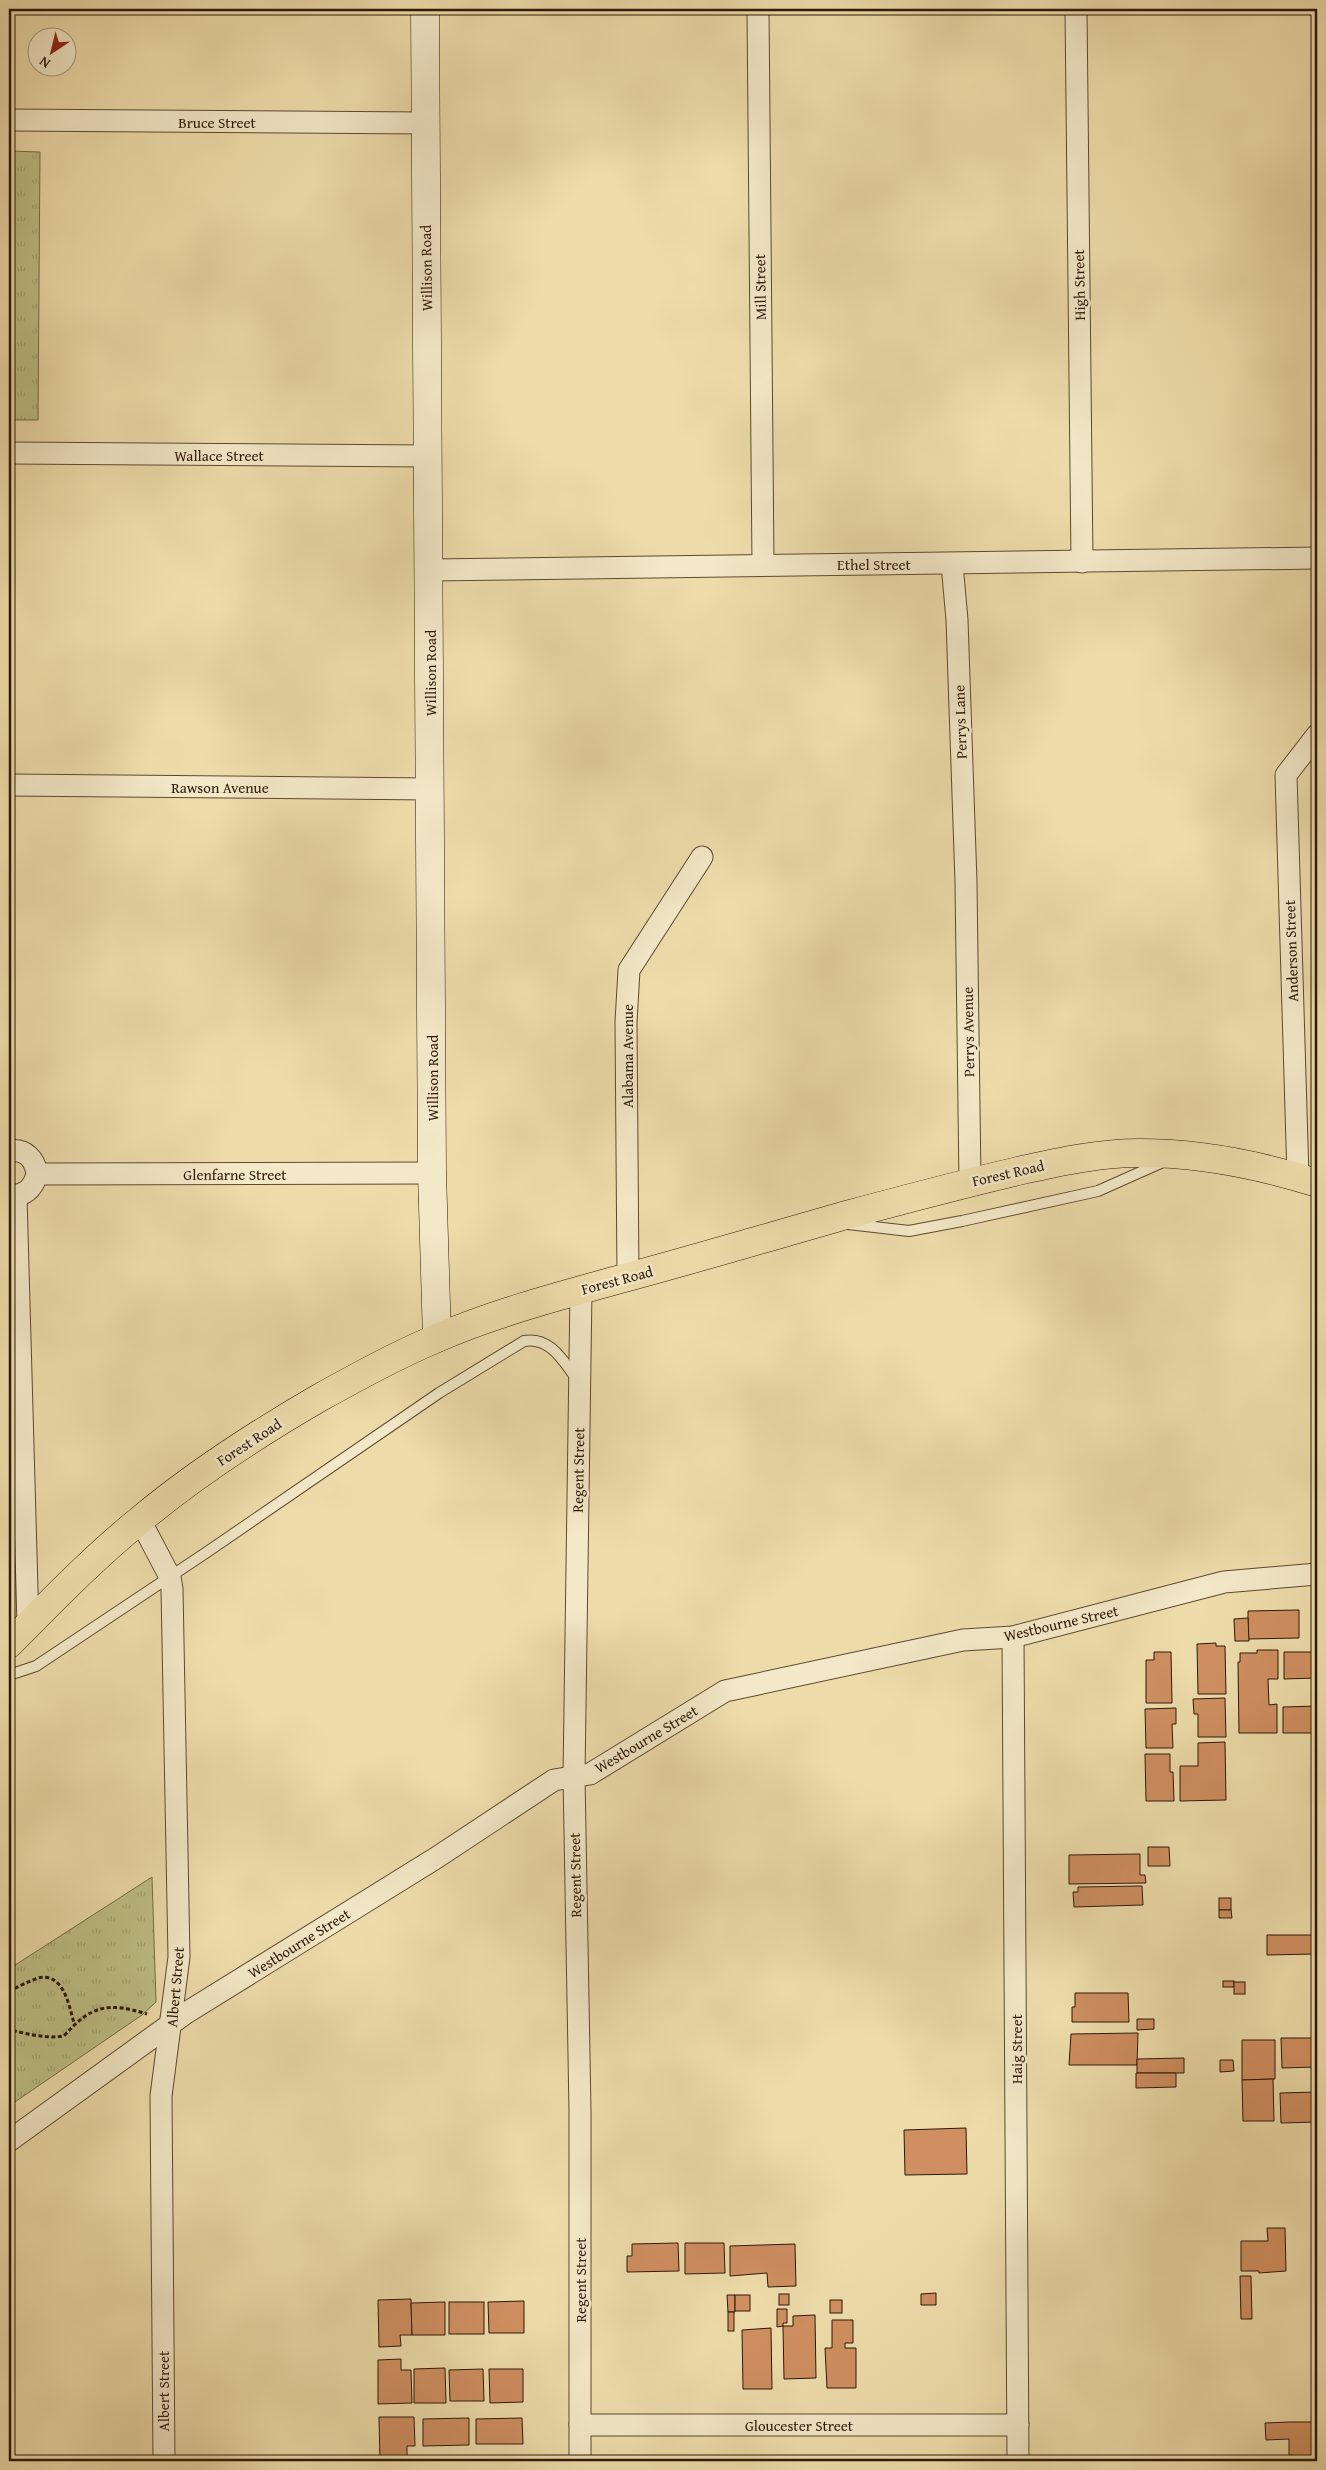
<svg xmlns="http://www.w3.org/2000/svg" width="1326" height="2470" viewBox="0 0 1326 2470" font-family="'Gentium Book Plus',serif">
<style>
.grass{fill:url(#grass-tufts);stroke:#756c47}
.building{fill:#cf8f61;stroke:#2d1809}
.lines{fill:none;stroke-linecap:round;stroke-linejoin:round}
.service-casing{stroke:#5d4931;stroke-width:12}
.minor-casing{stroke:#5d4931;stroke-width:23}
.secondary-casing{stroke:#2d1809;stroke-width:29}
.primary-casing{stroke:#2d1809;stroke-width:29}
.path{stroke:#2d1809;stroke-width:3;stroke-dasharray:4 2.5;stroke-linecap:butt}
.service{stroke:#f3e8c8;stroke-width:10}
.minor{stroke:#f3e8c8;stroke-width:21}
.secondary{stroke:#f3e8c8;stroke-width:28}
.primary{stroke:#eddcaa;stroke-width:28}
.labels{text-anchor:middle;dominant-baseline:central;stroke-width:5;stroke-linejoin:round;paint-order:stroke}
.street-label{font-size:15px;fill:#2d1809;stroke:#f3e8c8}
</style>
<defs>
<pattern id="grass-tufts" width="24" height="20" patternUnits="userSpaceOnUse" patternTransform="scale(1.25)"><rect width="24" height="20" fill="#bdbf85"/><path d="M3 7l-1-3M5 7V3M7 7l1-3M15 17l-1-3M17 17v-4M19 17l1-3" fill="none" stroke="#a3a372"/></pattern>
</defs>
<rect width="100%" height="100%" fill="#eddcaa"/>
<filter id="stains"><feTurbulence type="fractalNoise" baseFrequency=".004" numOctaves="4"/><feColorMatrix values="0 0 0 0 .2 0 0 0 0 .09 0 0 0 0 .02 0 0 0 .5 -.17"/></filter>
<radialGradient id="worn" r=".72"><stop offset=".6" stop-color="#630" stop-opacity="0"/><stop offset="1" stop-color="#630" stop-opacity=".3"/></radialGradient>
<g class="grass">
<path d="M9,151L40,152L38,420H9Z"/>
<path d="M152,1877L156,2002L142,2015L9,2106V1969Z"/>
</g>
<g class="building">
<path d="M1299,1610V1638L1248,1639V1611Z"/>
<path d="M1248,1618L1249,1641H1235L1234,1619Z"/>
<path d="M1216,1643V1646H1225L1226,1694H1198L1197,1644Z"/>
<path d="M1257,1650H1278V1679H1268L1269,1705L1277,1704V1733H1239L1238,1662H1240V1653H1257Z"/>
<path d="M1154,1652H1171L1172,1703H1146V1660H1154Z"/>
<path d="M1284,1652H1317V1678L1284,1679Z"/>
<path d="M1225,1698L1226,1737H1198V1714H1194L1193,1699Z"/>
<path d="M1317,1706V1733H1283V1707Z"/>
<path d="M1176,1708V1724H1172L1173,1748H1146L1145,1709Z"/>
<path d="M1225,1742L1226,1800L1180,1801V1766H1198V1743Z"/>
<path d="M1145,1754H1170V1772H1173L1174,1801H1146Z"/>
<path d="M1148,1847H1169L1170,1866H1148Z"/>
<path d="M1140,1854V1875H1145L1146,1883L1069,1884V1855Z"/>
<path d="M1142,1886L1143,1905L1074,1907L1073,1892H1078V1887Z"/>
<rect x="1219" y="1898" width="12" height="12"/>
<path d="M1219,1910H1231L1232,1918H1219Z"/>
<path d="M1267,1935H1315V1954L1267,1955Z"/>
<rect x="1223" y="1981" width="11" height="6"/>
<rect x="1234" y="1982" width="11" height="12"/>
<path d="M1075,1993H1128L1129,2022H1072V2007H1075Z"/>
<path d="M1137,2019H1154V2029L1137,2030Z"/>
<path d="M1138,2033L1137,2065H1069L1071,2034Z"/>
<path d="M1281,2038H1317V2067L1282,2068Z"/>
<path d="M1242,2040H1275V2079L1242,2080Z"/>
<path d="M1184,2058V2073H1137V2059Z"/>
<path d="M1220,2060H1233L1234,2071L1220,2072Z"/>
<path d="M1136,2073H1176V2087L1136,2088Z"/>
<path d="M1273,2079L1274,2121H1243L1242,2080Z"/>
<path d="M1317,2092V2122L1281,2123L1280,2093Z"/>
<path d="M966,2128L967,2174L905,2175L904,2130Z"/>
<path d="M1267,2228H1285L1286,2271L1259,2273V2271H1241V2241H1268Z"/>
<path d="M678,2243L679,2271L627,2272V2256H632V2244Z"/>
<path d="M685,2243H724L725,2273L685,2274Z"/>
<path d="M795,2244L796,2286L768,2287L767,2273L730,2276V2246Z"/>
<path d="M1240,2276H1251L1252,2319H1241Z"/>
<path d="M936,2293V2305H921V2294Z"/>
<rect x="779" y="2294" width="10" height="11"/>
<path d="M727,2295H735V2312H728Z"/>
<rect x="735" y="2295" width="15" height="16"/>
<path d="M411,2299L412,2335H400L401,2346L379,2347L378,2300Z"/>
<rect x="830" y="2300" width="12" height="13"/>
<path d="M524,2301V2333H489L488,2302Z"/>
<path d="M445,2302V2335H412L411,2303Z"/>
<rect x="449" y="2302" width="35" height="32"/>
<path d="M777,2309H787V2323H783V2326L777,2327Z"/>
<rect x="728" y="2312" width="6" height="19"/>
<path d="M815,2315L816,2378L784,2379L783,2326H793V2316Z"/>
<path d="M832,2320H853V2343H845V2348H856V2388H827L825,2348H832Z"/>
<path d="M771,2328L772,2389H743L742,2330Z"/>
<path d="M401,2359V2370H411L412,2403L378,2404V2360Z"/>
<path d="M445,2368L446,2403H414V2369Z"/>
<path d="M483,2369L484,2401H450L449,2370Z"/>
<path d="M489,2369H523V2402L490,2403Z"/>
<path d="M379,2417H414L415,2446H407V2461H380Z"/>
<path d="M469,2418V2445L423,2446V2419Z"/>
<path d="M522,2418L523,2444H476V2419Z"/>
<path d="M1290,2422H1317V2461H1293V2455H1289V2439L1266,2440L1265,2423Z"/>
</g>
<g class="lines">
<g class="service-casing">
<g id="service">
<path d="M848,1224L909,1231L962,1221L1098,1191L1163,1162"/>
<path d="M9,1675L36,1666L207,1552L439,1393L524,1341C550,1337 562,1359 576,1378"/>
</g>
</g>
<g class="minor-casing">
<g id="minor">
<path d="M758,9L763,565"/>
<path d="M1076,9L1082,562"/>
<path d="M9,120L424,123"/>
<path d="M9,453L429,456"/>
<path d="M952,564L957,620L966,882L970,1182"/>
<path d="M430,570L1317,558"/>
<path d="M9,785L431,789"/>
<path d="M9,1151C25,1148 35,1159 37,1174C33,1189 24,1197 9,1195"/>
<path d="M37,1174L432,1173"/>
<path d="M1298,1177L1286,775L1317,735"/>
<path d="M16,1196L28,1625"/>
<path d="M628,1277L626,1022L629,970L702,857"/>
<path d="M140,1520L170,1577L172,1589L179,1957L161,2096L164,2461"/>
<path d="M1013,1637L1018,2461"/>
<path d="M9,2141L186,2013L436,1858L554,1780L590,1774L725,1691L963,1640L1013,1637L1224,1582L1317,1574"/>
<path d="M580,2425H1018"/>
<path d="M580,2461V2111L574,1776L581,1290"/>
</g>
</g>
<g class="secondary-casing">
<path id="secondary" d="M425,9L432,1173L437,1338"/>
</g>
<g class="primary-casing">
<path id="primary" d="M9,1644C51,1602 93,1558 140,1520C195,1474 257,1434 319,1398C357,1377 395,1356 435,1339C497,1312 563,1295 628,1277C702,1257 776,1235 850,1214C906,1199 962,1184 1018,1171C1058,1162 1099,1153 1140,1153C1200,1153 1260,1165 1317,1183"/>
</g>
<g class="path">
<path d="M9,1991C18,1987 29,1981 38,1978C64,1972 69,2006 74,2023"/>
<path d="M9,2026L11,2030C28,2034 46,2039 64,2036C91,2005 108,2002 147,2014"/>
</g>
<use href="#service" class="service"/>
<use href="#minor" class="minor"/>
<use href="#secondary" class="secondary"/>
<use href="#primary" class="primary"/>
</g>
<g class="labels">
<g class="street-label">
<text x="217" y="122">Bruce Street</text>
<text transform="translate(426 268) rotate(-91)">Willison Road</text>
<text transform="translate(1079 285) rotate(-91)">High Street</text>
<text transform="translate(760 287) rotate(-91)">Mill Street</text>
<text x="219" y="455">Wallace Street</text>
<text x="874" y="564">Ethel Street</text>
<text transform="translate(430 673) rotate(-90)">Willison Road</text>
<text transform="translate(960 722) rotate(-92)">Perrys Lane</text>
<text x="220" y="787">Rawson Avenue</text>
<text transform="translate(1291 951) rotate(-92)">Anderson Street</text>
<text transform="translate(968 1032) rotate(-91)">Perrys Avenue</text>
<text transform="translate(627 1056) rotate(-90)">Alabama Avenue</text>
<text transform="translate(432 1078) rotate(-90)">Willison Road</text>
<text transform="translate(1008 1173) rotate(-13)">Forest Road</text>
<text x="235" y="1174">Glenfarne Street</text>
<text transform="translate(617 1280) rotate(-15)">Forest Road</text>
<text transform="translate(249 1442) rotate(-33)">Forest Road</text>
<text transform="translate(578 1470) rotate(-89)">Regent Street</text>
<text transform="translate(1061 1623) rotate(-13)">Westbourne Street</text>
<text transform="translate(646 1739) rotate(-31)">Westbourne Street</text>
<text transform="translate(575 1875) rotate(-91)">Regent Street</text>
<text transform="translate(299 1943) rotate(-32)">Westbourne Street</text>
<text transform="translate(175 1987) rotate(-85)">Albert Street</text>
<text transform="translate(1016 2049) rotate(-90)">Haig Street</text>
<text transform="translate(580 2280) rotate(-90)">Regent Street</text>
<text transform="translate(163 2391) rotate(-90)">Albert Street</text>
<text x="799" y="2425">Gloucester Street</text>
</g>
</g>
<rect width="1326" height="2470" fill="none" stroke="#eddcaa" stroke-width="30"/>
<rect x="10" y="10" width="1306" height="2450" fill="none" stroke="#2d1809" stroke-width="2.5"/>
<rect x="15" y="15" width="1296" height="2440" fill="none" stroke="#2d1809"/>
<g transform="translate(52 52) rotate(215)"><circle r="24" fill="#f3e8c8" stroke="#a4957c"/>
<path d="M0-4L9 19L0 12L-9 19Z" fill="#8f2418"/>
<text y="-8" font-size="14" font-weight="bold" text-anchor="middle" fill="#2d1809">N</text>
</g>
<rect width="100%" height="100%" filter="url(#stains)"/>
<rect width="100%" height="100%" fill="url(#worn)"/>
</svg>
